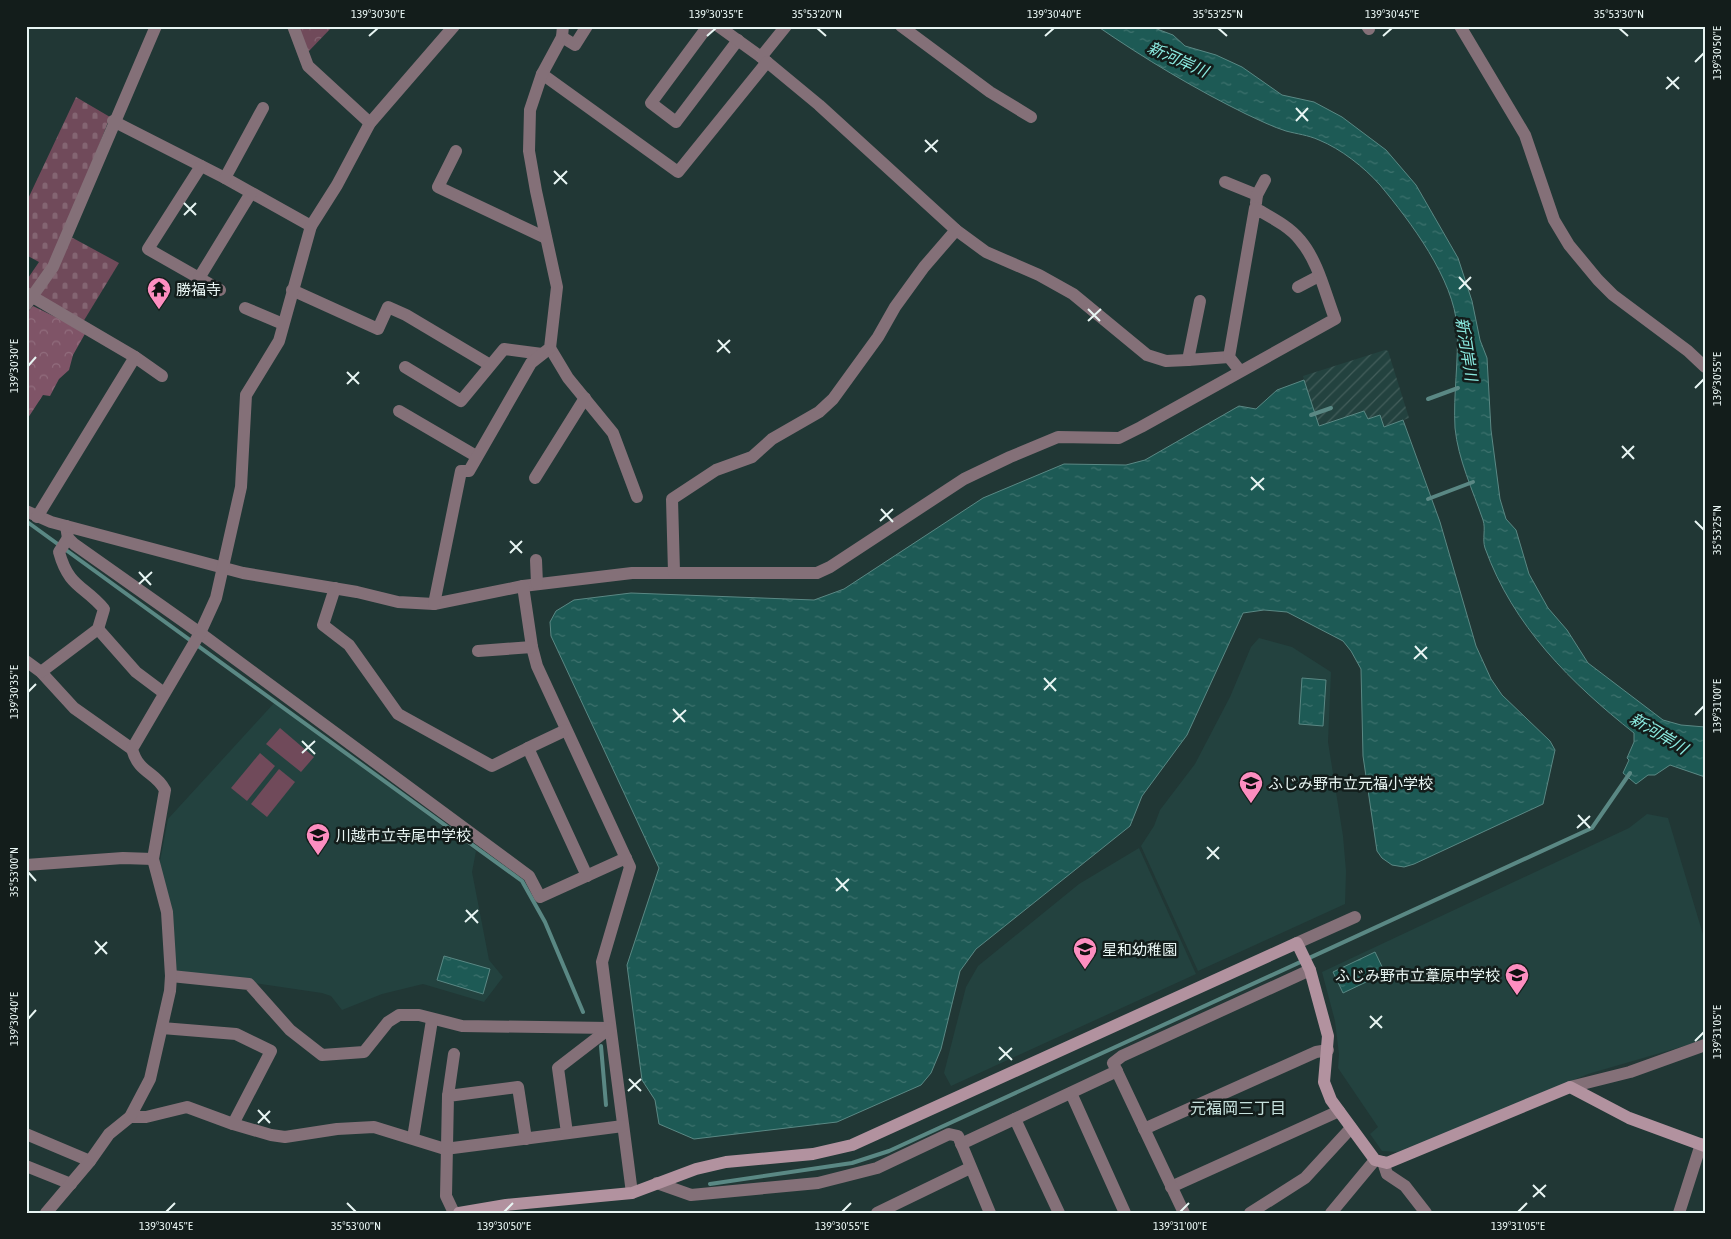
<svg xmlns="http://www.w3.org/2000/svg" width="1731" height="1239" viewBox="0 0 1731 1239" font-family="'Asap Condensed','Noto Sans JP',sans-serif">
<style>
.built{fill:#23423f}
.industrial{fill:url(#industrial-furrows)}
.grass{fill:#704a5a}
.forest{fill:url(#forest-crowns)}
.cemetery{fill:url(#cemetery-stones)}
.park{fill:url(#park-crowns)}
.water{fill:url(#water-ripples);stroke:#5a8884}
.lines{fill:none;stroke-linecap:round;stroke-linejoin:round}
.stream{stroke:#5a8884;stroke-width:4}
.street{stroke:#847078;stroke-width:12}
.secondary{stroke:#b2929f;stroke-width:12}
.ticks{fill:none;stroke:#e8f5f3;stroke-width:2}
.labels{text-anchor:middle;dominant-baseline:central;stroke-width:5;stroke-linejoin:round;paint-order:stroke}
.poi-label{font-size:15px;fill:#e8f5f3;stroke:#131d1b;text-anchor:start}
.water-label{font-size:16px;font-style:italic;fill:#8bebe1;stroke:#131d1b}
.neighbourhood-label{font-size:16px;fill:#c7e2de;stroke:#131d1b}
.neatline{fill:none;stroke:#e8f5f3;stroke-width:2}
.ticks-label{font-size:12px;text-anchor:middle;fill:#e8f5f3}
</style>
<defs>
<pattern id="industrial-furrows" width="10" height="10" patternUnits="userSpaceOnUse" patternTransform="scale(1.25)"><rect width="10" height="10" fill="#23423f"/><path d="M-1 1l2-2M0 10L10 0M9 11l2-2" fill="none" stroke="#435e5b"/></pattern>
<pattern id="forest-crowns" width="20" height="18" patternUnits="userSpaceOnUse" patternTransform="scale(1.25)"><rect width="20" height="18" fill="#7f5467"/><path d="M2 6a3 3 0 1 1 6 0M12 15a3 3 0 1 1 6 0" fill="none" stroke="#916d7d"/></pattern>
<pattern id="cemetery-stones" width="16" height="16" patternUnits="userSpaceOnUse" patternTransform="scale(1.25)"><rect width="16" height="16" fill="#704a5a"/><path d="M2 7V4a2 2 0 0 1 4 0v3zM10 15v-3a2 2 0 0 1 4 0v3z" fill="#846572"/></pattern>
<pattern id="park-crowns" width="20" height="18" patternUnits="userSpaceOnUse" patternTransform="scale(1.25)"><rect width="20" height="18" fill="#704a5a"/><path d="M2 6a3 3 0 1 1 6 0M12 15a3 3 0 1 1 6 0" fill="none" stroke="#846572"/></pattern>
<pattern id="water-ripples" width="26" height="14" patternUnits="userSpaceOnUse" patternTransform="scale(1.25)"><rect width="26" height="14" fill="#1d5a55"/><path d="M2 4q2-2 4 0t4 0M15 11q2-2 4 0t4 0" fill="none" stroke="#3e726e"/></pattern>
</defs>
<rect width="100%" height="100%" fill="#213735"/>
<g class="built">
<path d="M1259,638L1292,647L1331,672L1328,742L1343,836L1346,871L1345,904L1198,971L1141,846L1154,826L1160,810L1195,764L1230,697L1251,647Z"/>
<path d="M275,702L476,851L472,872L489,960L503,977L484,1002L423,984L382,994L342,1010L331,996L322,993L174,971L160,861L168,819Z"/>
<path d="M1647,814L1668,818L1705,941V1040L1588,1074L1398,1152L1382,1151L1370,1134L1378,1127L1338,1068L1339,1054L1335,1021L1322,972L1629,828Z"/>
<path d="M1139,848L1196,974L951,1086L944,1073L966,987L978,966L1079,884Z"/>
</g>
<path class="industrial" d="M1385,350L1388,351L1409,418L1384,427L1368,419L1364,411L1319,426L1303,376Z"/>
<g class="grass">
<path d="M280,728L314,757L301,772L266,744Z"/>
<path d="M260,753L275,766L247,801L231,788Z"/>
<path d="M279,769L295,782L267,817L251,804Z"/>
</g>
<path class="forest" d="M33,306L86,332L73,355L69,370L59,379L50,396L43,395L26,421V314Z"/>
<g class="cemetery">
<path d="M76,97L110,117L60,246L34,291L26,290V281L39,262L26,255V203Z"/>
<path d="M71,237L119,263L83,322L37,295Z"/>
</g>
<path class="park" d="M299,26H333L307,53Z"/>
<g class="water">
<path d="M1097,26H1149L1173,35L1185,46L1216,55L1242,67L1282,95L1314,102L1342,117L1386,150L1416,185L1458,258L1472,301L1480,340L1487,358L1491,430L1500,499L1506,519L1516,530L1529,574L1548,608L1567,630L1588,663L1663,720L1681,725L1705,727V777L1670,765L1655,775H1648L1636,784L1623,773L1629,760L1627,758L1634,742V733C1571,683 1513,626 1485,548C1482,539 1486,529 1483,520C1473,491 1458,459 1455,428C1453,394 1459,361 1457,327C1454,279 1410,221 1380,185C1364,167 1341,149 1319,140C1308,135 1297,134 1286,131C1273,127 1259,120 1246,114C1195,89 1145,59 1097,26Z"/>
<path d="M1304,380L1319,426L1364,411L1368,419L1380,415L1384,427L1403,420L1440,522L1476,646L1491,679L1502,695L1550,741L1555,750L1543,804L1414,864L1404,867L1392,865L1382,858L1377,851L1363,756L1361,669L1351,651L1343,641L1287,612L1264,610L1243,613L1187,735L1142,796L1130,826L976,949L960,971L941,1049L931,1073L921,1085L837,1122L694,1139L659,1124L655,1100L642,1080L627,965L659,868L551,636L550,622L556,611L574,600L631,593L814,600L844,589L983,498L1064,464L1126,465L1145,460L1239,406L1256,409L1277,390Z"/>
<path d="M1302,678L1326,680L1323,726L1299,724Z"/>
<path d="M1375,952L1385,973L1343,993L1333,972Z"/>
<path d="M444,956L490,969L483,994L437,980Z"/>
</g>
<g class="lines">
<g class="stream">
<path d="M1428,399L1458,388"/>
<path d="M1311,415L1331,408"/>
<path d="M1428,499L1473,482"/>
<path d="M26,521L522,881L545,922L583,1012"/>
<path d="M601,1046L606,1105"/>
<path d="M710,1184L852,1163L889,1151L1592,828L1630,773"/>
</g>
<g class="street">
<path d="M293,26L308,66L370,123"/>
<path d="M708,26L651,103L676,122L738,40"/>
<path d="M718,26L761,57L819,105L956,230L986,252L1039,275L1073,294L1147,355L1166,361L1188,360"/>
<path d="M901,26L990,92L1031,117"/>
<path d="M1367,26L1369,29"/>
<path d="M1460,26L1525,135L1554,220L1569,245L1598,280L1613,295L1688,351L1705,367"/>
<path d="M562,37L575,45L587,26"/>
<path d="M761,57L786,26"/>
<path d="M542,74L678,172L767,62"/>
<path d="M113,121L225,178L311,226"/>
<path d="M456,151L438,187L546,238"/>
<path d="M201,166L148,249L220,290"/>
<path d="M225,178L263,108"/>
<path d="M1225,182L1257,195"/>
<path d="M1256,203L1257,195L1265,180"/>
<path d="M199,278L251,193"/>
<path d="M1298,287L1319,276"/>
<path d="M292,290L378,329L388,307L406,315L490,365"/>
<path d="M26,293L135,357L162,376"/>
<path d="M1200,301L1188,360L1229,357"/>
<path d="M26,305L53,267L156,26"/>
<path d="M245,308L283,324"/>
<path d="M550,348L568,378L613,433L637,497"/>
<path d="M405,367L461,401L504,349L542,354"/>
<path d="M399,411L476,456"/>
<path d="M535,478L585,398"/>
<path d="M26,511L51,522L243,573L357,592L398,602L434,604L523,586L632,573H817L830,567L964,479L1010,457L1058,437L1119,438L1141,427L1335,319C1325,293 1318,261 1300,240C1289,226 1270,217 1255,208L1229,357L1240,371"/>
<path d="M37,517L135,357"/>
<path d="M66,526L68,538L74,544L200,633L529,876L540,897L626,858"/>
<path d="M536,560L537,584"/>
<path d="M674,572L672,499L716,470L752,457L772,439L819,412L833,399L878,337L895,307L924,267L956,230"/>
<path d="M523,586L532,647L537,666L630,867L602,962L632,1193"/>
<path d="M335,588L323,625L349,645L398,714L492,766L528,748"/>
<path d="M434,604L461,471H469L531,363L550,348L557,287L536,191L529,151L530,110L542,74L562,37L563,26"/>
<path d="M98,629L136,672L164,693"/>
<path d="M478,651L532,647"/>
<path d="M26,661L41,672L74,708L132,749"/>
<path d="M41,672L98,629L104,609C84,585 69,588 59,552L68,538"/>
<path d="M566,730L528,748L587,876"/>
<path d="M26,865L123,858L153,859"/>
<path d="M1297,943L1355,917"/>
<path d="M171,976L249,984L290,1030L322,1055L364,1052L388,1022L399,1015H419L462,1026L610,1028"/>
<path d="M162,1028L236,1034L271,1051L233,1124"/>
<path d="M1570,1087L1630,1072L1705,1045"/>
<path d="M1071,1093L1125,1213"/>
<path d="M448,1096L454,1054"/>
<path d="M130,1117H146L187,1107L233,1124L271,1135L285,1137L337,1129L374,1127L445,1149L623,1126"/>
<path d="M1015,1119L1059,1213"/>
<path d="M1144,1129L1316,1052L1328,1050"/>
<path d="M567,1133L558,1068L610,1028"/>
<path d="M26,1134L90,1161"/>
<path d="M413,1138L432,1020"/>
<path d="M961,1144L1117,1071"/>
<path d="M1383,1162L1387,1174L1405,1186L1426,1213"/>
<path d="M26,1166L71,1184"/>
<path d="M657,1183L691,1195L818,1183L877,1168L949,1134L958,1136L990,1213"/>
<path d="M1171,1187L1339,1111"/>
<path d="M46,1213L90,1161L109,1134L130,1117L150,1079L170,991L171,976L167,912L153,859L165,790C155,771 139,774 132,749L200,633L216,598L241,487L246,395L279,341L311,226L337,185L370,123L454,26"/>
<path d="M454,1213L446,1196L448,1096L518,1087L526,1139"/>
<path d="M877,1213L970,1168"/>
<path d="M1184,1213L1113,1063L1122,1056L1310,970"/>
<path d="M1250,1213L1305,1178L1351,1128"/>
<path d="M1331,1213L1375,1160"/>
<path d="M1679,1213L1701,1144"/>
</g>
<path class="secondary" d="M459,1213L506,1205L632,1193L696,1169L726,1162L813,1154L852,1145L1297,943L1310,970L1328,1036L1324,1082L1331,1100L1375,1160L1387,1163L1570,1087L1629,1118L1705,1146"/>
</g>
<path class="ticks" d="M817,28L826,36M1218,28L1227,36M1619,28L1628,36M369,36L378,28M707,36L716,28M1045,36L1054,28M1383,36L1392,28M1695,62L1704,53M1667,77L1679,89M1666,89L1679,77M1296,108L1308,121M1296,121L1308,108M925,140L937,152M925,152L938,140M554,171L567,184M554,184L567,171M184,203L196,215M184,215L196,203M1459,277L1471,290M1459,289L1471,277M1088,309L1100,321M1088,321L1101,309M718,340L730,353M717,352L730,340M28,366L36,357M347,372L359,384M347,384L359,372M1695,388L1704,379M1622,446L1634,459M1622,458L1634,446M1251,477L1264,490M1251,490L1264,478M881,509L893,522M880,521L893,509M1695,521L1704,530M510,541L522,553M510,553L522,541M139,572L151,585M139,584L152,572M1415,646L1427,659M1414,659L1427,647M1044,678L1056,691M1044,690L1056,678M28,692L36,684M673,709L685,722M1695,715L1704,706M673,722L686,710M302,741L315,754M302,753L315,741M1578,815L1590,828M1577,828L1590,816M1207,847L1219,859M1207,859L1219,847M28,872L36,881M836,878L848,891M836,891L849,879M466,910L478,923M465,922L478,910M95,941L107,954M95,954L107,942M1370,1016L1382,1028M28,1019L36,1010M1370,1028L1382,1016M1695,1041L1704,1032M999,1047L1012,1060M999,1060L1012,1048M629,1079L641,1091M628,1091L641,1079M258,1110L270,1123M258,1123L270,1111M1533,1185L1545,1197M1533,1197L1546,1185M347,1203L356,1212M166,1212L175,1203M504,1212L513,1203M842,1212L851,1203M1180,1212L1189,1203M1518,1212L1527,1203"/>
<defs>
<g id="temple-pin" transform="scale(1.25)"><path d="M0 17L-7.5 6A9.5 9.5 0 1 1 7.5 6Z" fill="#fd8ec0" stroke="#131d1b"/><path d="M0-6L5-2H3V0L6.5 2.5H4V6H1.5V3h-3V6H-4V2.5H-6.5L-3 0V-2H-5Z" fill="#111"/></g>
<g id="school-pin" transform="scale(1.25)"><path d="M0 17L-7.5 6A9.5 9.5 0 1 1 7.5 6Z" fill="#fd8ec0" stroke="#131d1b"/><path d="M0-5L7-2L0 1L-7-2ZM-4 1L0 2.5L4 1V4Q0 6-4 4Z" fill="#111"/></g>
</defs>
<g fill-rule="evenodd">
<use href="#temple-pin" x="159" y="289"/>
<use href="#school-pin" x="1251" y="783"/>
<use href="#school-pin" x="318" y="835"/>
<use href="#school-pin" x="1085" y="949"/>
<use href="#school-pin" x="1517" y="975"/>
</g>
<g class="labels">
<g class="poi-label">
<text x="176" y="289">勝福寺</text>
<text x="1268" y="783">ふじみ野市立元福小学校</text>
<text x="336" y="835">川越市立寺尾中学校</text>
<text x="1102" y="949">星和幼稚園</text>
<text x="1500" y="975" text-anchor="end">ふじみ野市立葦原中学校</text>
</g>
<g class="water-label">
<text transform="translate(1178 59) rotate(24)">新河岸川</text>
<text transform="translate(1467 349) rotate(81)">新河岸川</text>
<text transform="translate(1659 733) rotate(31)">新河岸川</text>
</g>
<g class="neighbourhood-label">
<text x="1238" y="1108">元福岡三丁目</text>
</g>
</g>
<rect width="1731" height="1239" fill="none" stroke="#131d1b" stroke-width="55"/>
<rect x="28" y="28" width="1676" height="1184" class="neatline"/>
<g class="ticks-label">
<text x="378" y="18">139°30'30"E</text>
<text x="716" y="18">139°30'35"E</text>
<text x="817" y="18">35°53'20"N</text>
<text x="1054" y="18">139°30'40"E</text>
<text x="1218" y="18">35°53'25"N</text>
<text x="1392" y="18">139°30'45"E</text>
<text x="1619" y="18">35°53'30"N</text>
<text transform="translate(1717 53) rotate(-90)" y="4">139°30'50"E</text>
<text transform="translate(14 366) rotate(-90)" y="4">139°30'30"E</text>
<text transform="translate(1717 379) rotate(-90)" y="4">139°30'55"E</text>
<text transform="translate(1717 530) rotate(-90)" y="4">35°53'25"N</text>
<text transform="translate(14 692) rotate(-90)" y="4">139°30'35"E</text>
<text transform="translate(1717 706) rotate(-90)" y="4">139°31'00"E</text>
<text transform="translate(14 872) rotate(-90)" y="4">35°53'00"N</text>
<text transform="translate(14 1019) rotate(-90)" y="4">139°30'40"E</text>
<text transform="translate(1717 1032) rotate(-90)" y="4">139°31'05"E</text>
<text x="166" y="1230">139°30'45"E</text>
<text x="356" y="1230">35°53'00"N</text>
<text x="504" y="1230">139°30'50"E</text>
<text x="842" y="1230">139°30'55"E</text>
<text x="1180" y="1230">139°31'00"E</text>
<text x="1518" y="1230">139°31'05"E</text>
</g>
</svg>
